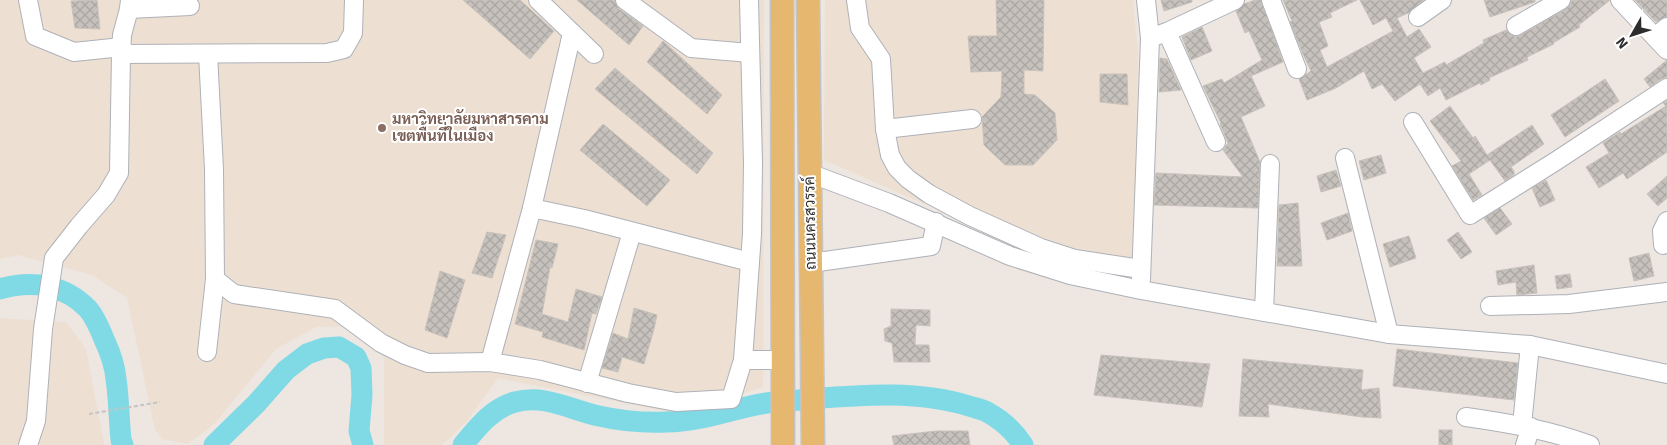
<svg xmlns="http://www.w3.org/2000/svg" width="1667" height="445" viewBox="0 0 1667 445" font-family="Signika,Sarabun,sans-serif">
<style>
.education{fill:#ede0d3}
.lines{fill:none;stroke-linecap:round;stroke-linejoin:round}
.river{stroke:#7fdae5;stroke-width:21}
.building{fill:url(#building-cross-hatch);stroke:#c9c2bb}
.minor-casing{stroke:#aeb1b8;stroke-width:20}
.major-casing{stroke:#c4c4c4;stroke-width:25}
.path{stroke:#c4c4c4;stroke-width:2;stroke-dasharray:4 2.5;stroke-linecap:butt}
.minor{stroke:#fff;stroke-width:18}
.major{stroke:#e5b76f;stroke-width:22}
.education-dot{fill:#8d6e63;stroke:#fff;stroke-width:2}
.labels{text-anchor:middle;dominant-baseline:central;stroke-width:4;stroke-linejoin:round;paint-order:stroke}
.education-label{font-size:15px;font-weight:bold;fill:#785e54;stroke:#fff;text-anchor:start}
.street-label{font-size:15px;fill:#2d2d2d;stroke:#fff}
</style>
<defs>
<pattern id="building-cross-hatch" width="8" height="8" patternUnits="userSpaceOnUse" patternTransform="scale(1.25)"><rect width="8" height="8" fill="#c6c1bc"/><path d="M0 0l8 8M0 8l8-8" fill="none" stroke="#aaa6a2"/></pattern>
</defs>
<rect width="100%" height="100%" fill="#ede6e1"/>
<g class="education">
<path d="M0,0H764L763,387L679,414L498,378L467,421L442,445H384V361L376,326L316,327L276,349L215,423L188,444L162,439L155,430L127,298L92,275L18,255L0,259Z"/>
<path d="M825,0H1133L1138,53L1133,278L1059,263L824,160Z"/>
<path d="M0,318L66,322L86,349L104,445H0Z"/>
</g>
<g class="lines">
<g class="river">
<path d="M0,289C31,280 64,284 88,309C95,317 100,329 104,339C110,352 115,366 116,379C119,399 119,420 121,440L123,445"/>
<path d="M214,445L256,404L286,370L307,354L324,348L339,347L356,357L361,368L362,395L359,431L363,445"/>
<path d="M463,445C477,428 492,408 515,402C545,394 571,410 599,416C621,421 644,423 667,422C701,422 733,408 767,403C780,401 795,401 808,399C861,395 918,390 969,406C975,408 982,409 987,412C1002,420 1014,431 1023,445"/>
</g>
</g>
<g class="building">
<path d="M97,0L100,29L75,28L71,1Z"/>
<path d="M463,0H520L554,31L530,59Z"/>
<path d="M577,0H614L619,9L643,26L629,45Z"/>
<path d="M996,0H1044L1043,71L1024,70V94L1035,95L1055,113L1057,140L1033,165H1005L984,145L982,117L1001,97L1002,71L971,72L968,36H997Z"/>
<path d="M1161,0H1192V2L1164,11Z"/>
<path d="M1255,0H1261L1283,62L1251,76L1265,106L1241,117L1260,162L1258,208L1154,205L1156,173L1243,177L1223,150L1228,143L1220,124L1221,123L1203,86L1222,79L1224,83L1262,60L1249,31L1245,33L1236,11L1244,4Z"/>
<path d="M1283,0H1357L1330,13L1332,17L1319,22L1328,46L1320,50L1327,67L1393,31L1386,18L1373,25L1360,0H1424L1408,13L1397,18L1407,37L1419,29L1431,47L1414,58L1423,73L1445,62L1446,65L1484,43L1483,40L1506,30L1511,35L1516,37L1521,35L1566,9L1570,5L1572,0H1610L1579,25L1580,27L1553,43L1554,44L1527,57L1528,60L1489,78L1490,80L1481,85L1480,83L1446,100L1440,88L1428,96L1420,84L1395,101L1382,84L1372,89L1364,71L1336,88L1307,100L1299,79L1311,71L1303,54L1290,22L1292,21Z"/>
<path d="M1484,0H1535V2L1490,17Z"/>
<path d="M1635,0H1667V17L1656,22Z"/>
<path d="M1202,27L1212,51L1191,60L1182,37Z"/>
<path d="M663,41L722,95L707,114L647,62Z"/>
<path d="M1160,58L1167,59L1181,90L1159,92Z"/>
<path d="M1667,60V77L1661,79L1650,87L1644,79Z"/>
<path d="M615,68L713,153L697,174L595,89Z"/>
<path d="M1100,74H1127L1128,105L1100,102Z"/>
<path d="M1605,79L1619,101L1565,137L1551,115Z"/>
<path d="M1667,101V152L1627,179L1623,173L1599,188L1586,167L1609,153L1603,143L1620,132L1621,134L1666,106L1663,103Z"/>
<path d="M1450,106L1473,138L1475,136L1487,155L1532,125L1544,144L1511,167L1514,171V175L1505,181L1490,160L1469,174L1482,195L1473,200L1452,166L1461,161L1430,121Z"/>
<path d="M603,124L670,180L647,206L580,150Z"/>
<path d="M1381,155L1386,173L1364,180L1359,161Z"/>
<path d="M1336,170L1341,186L1321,192L1317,176Z"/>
<path d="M1667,176V198L1658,206L1647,194Z"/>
<path d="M1546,180L1555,200L1540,207L1532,188Z"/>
<path d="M1298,203L1302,266H1277L1279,205Z"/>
<path d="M1500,208L1512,224L1496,235L1484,218Z"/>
<path d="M1348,213L1352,231L1327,240L1321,223Z"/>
<path d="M487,232L506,235L492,278L472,273Z"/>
<path d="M1458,232L1472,252L1461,259L1447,240Z"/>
<path d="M1409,236L1416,258L1390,267L1383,244Z"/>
<path d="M536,240L558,244L552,268L550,267L542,314L568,322L576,289L602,297L596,314L592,313L584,350L542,337L543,332L515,324Z"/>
<path d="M1649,253L1654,276L1634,281L1629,258Z"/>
<path d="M1534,265L1537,293L1517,295L1516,282L1498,285L1496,271Z"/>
<path d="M440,271L465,280L447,338L425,330Z"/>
<path d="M1570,274L1572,287L1557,289L1555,276Z"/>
<path d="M634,308L657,315L654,329L644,364L622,357L618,372L602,368L613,333L628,339Z"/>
<path d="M891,309L930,310V326L916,325L915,345H929L930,362H894L892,343L885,341L884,329L891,326Z"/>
<path d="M1397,349L1518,363L1514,400L1393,386Z"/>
<path d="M1101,355L1210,364L1202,407L1094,395Z"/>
<path d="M1243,359L1363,370L1361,390L1379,388L1381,418L1362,417L1268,404L1269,417L1239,416Z"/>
<rect x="1439" y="430" width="13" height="15"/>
<path d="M936,431H968L970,445H894L892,436Z"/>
</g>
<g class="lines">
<g class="minor-casing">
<g id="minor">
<path d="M28,0L35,36L74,52L122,47"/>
<path d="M538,0L594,54"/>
<path d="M625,0L691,48L750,53"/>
<path d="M856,0L860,28L881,59L885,129L890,155L897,168L908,179L929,194L970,216L1041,248L1075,259L1141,269"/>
<path d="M1146,0L1150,38L1167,32L1235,0"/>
<path d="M1271,0L1297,69"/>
<path d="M1620,0L1667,50"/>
<path d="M129,9L190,6"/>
<path d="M1418,17L1442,0"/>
<path d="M1516,26L1561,0"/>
<path d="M1167,32L1216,142"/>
<path d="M1655,37L1667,27"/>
<path d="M121,54L327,53L344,49L353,33L354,0"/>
<path d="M208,54L214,169L215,279L234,294L335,309L381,343L405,355L428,363L490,362L540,370L628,393L676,402L731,399L743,360H783"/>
<path d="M1413,122L1470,215L1556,161L1667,88"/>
<path d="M885,129L972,119"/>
<path d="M1345,158L1389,334"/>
<path d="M809,173L889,203L1010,256L1070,275L1141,290L1389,334L1530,345L1667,374"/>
<path d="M532,208L572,33"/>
<path d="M1663,245L1662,231L1667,221"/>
<path d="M811,263L931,246L936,222"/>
<path d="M1141,280L1150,38"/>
<path d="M1490,306L1569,304L1667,292"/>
<path d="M1264,312L1270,164"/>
<path d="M207,352L215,279"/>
<path d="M743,360L752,234L753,163L749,0"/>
<path d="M490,362L532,208L584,219L750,262"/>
<path d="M587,383L632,232"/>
<path d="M1466,417C1508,423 1549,430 1590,445"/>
<path d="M1522,425L1530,345"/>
<path d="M28,445L36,421L43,329L54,258L79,226L106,195L119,173L121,54L122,35L129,9L130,0"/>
<path d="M1525,445L1531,427"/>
</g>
</g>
<g class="major-casing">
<g id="major">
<path d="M782,0L783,445"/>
<path d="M808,0L813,445"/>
</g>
</g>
<path class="path" d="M89,414L160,402"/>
<use href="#minor" class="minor"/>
<use href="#major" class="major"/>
</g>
<circle class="education-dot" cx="382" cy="128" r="5"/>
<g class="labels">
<g class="education-label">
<text x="392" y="119">มหาวิทยาลัยมหาสารคาม<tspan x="392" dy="17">เขตพื้นที่ในเมือง</tspan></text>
</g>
<g class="street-label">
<text transform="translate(810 223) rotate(-91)">ถนนนครสวรรค์</text>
</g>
</g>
<g transform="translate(1632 35) rotate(231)" stroke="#ffffff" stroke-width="4" paint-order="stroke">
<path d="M0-4L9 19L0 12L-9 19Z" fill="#2d2d2d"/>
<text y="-8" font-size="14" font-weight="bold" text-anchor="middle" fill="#2d2d2d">N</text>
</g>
</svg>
